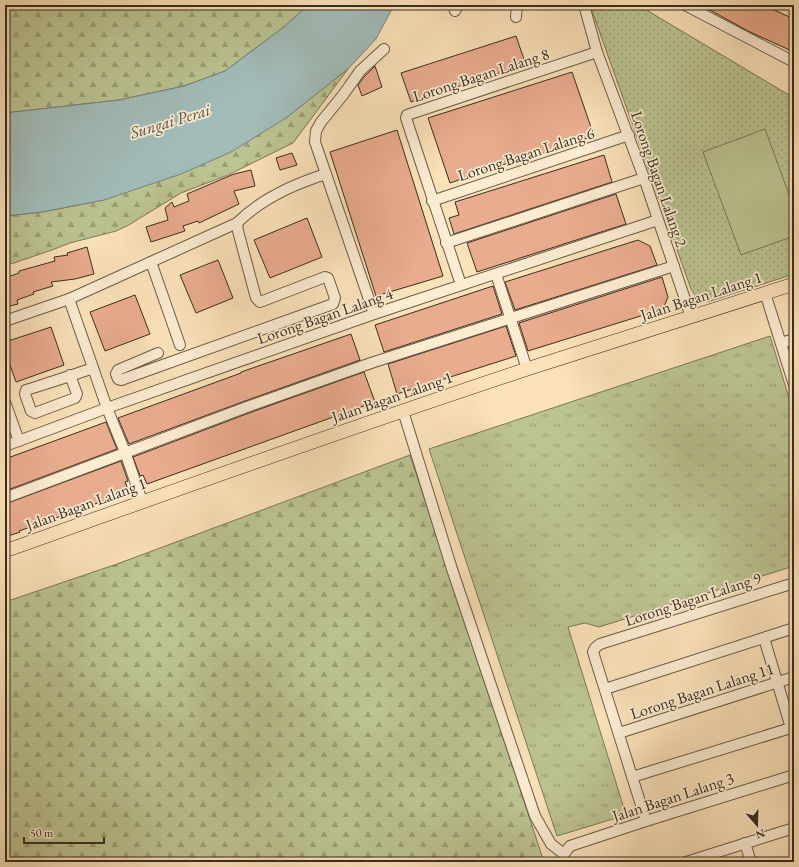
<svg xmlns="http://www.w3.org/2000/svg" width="799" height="867" viewBox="0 0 799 867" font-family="'EB Garamond',serif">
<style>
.grass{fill:url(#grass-tufts);stroke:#7b7858}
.forest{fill:url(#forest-firs);stroke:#7b7858}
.park{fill:url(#park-dots);stroke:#7b7858}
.garden{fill:#bcc492;stroke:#7b7858}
.water{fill:#a2bcb9;stroke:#78837b}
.building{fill:#eaac8f;stroke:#3a2d1f}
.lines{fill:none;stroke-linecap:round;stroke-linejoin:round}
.minor-casing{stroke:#6a5a46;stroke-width:12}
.major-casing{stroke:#3a2d1f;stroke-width:14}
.minor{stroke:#fcecd2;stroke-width:10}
.major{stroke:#fbe2ba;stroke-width:13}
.labels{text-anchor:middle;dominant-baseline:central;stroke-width:3.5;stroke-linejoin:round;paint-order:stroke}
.street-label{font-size:16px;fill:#3a2d1f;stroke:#fcecd2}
.water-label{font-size:17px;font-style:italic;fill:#545146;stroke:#fcecd2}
</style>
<defs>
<pattern id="grass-tufts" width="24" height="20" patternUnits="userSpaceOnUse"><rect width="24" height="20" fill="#bcc492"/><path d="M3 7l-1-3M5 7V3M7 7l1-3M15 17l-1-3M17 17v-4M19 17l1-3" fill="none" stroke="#9aa077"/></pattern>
<pattern id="forest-firs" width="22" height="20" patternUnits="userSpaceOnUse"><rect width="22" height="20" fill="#bcc492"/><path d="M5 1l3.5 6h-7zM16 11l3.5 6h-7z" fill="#9aa077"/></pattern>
<pattern id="park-dots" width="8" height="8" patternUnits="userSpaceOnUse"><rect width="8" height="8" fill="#bcc492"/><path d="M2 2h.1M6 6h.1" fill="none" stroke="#9aa077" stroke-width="1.8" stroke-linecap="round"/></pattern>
</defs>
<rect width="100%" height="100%" fill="#fbe2ba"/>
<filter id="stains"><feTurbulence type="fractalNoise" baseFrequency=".005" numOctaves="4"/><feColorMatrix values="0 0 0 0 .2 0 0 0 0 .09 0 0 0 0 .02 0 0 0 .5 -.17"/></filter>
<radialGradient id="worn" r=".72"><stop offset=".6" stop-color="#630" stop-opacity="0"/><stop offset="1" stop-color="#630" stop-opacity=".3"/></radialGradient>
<path class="grass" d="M770,336L794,414V566L599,627L585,623L568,627L626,815L557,836L429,449Z"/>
<g class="forest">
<path d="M5,5H308L285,26L225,71L184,86L119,100L5,113Z"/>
<path d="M348,69L293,143L228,175L181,193L127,226L116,231L70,243L52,250L5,266V216L42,212L104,200L286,118Z"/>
<path d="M410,455L544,862H5V602L117,564Z"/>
</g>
<path class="park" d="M590,5H638L794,98V274L707,302L697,298L691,289Z"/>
<path class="garden" d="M765,129L794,208V236L741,255L703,152Z"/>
<path class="water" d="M308,5H394L376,39L348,69L286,118L231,152L181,174L104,200L42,212L5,216V113L119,100L184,86L225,71L285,26Z"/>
<g class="building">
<path d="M701,5H763L794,19V52L748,31Z"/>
<path d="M516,36L526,65L500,74L499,73L411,102L401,73Z"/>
<path d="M375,66L382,87L362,96L358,85L364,77Z"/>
<path d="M572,72L594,136L538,155V153L508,163L450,183L428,118Z"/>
<path d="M397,130L443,276L376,296L330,152Z"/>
<path d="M292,153L297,165L280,170L276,158Z"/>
<path d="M604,155L612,182L454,234L449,218L459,215L455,202Z"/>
<path d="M251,170L255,186L234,191L239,204L199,223L198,221L183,226L185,231L151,242L146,227L168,220L165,208L172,202L174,207L189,201L187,194L234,174Z"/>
<path d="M616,194L626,224L477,272L467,243Z"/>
<path d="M307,218L322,257L270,278L254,240Z"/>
<path d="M638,240L650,246L657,265L515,310L505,282Z"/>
<path d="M87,247L94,274L75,279L51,282L53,286L33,292L34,294L17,300L18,304L6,307L5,301V278L19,273V271L55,261L54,257L68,255L67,253Z"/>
<path d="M218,260L233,298L196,313L180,275Z"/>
<path d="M662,277L668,297L663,309L528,351L519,323Z"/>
<path d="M493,286L502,314L384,352L375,325Z"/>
<path d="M135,295L150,334L105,351L90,312Z"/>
<path d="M506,326L516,356L397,394L388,364Z"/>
<path d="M51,327L64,365L16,382L5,351V342Z"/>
<path d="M351,334L360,360L245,401L129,444L118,418L241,373V372Z"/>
<path d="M364,372L375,402L147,484L143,475L140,476L133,457L249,413Z"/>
<path d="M106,422L117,449L5,491V459Z"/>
<path d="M121,461L128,481L125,482L129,492L19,531L20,532L5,537V504Z"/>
</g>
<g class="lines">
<g class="minor-casing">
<g id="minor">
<path d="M584,5L597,52L644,178L691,317"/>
<path d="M685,5L794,62"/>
<path d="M455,11L458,5"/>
<path d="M516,17L517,5"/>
<path d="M432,201L629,135"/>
<path d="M446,243L644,178"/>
<path d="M151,262L180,345"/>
<path d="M496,274L527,369"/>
<path d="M461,285L406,118L407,115L597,52"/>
<path d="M765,293L794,385"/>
<path d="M69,299L107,408L125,452L142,501"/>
<path d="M374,314L315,142L316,131L321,122L343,95L360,71L384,49"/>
<path d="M5,321L69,299L237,223C261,199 294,184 326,174"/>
<path d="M781,343L794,339"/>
<path d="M158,353L118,370L116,374L118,379L121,380L333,304L335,298L328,278L325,277L260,302L256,298L238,231L237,223"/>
<path d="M70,375L77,394L75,398L35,413L31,411L25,394L26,390C48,383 71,376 93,368"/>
<path d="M5,402L19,441"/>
<path d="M403,411L452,569L535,816L551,844L564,854"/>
<path d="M5,446L107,408L374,314L658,220"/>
<path d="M5,498L247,407L374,362L674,266"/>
<path d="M764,638L791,728"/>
<path d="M605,689L794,628"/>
<path d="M619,733L794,677"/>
<path d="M632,777L794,727"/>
<path d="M646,821L593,652L595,648L600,644L794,583"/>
<path d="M745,843L751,862"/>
<path d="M564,854L570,846L646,821L794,775"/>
<path d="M686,862L794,828"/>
</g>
</g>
<g class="major-casing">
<path id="major" d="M5,551C178,489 352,427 527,369C616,340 705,312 794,284"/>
</g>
<use href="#minor" class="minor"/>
<use href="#major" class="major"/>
</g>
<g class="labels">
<g class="street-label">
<text transform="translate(481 75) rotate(-18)">Lorong Bagan Lalang 8</text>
<text transform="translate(526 154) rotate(-18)">Lorong Bagan Lalang 6</text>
<text transform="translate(659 179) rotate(71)">Lorong Bagan Lalang 2</text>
<text transform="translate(701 296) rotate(-18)">Jalan Bagan Lalang 1</text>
<text transform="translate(325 316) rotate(-19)">Lorong Bagan Lalang 4</text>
<text transform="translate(392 397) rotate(-19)">Jalan Bagan Lalang 1</text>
<text transform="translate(86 504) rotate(-20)">Jalan Bagan Lalang 1</text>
<text transform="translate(693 599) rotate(-18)">Lorong Bagan Lalang 9</text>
<text transform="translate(702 691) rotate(-18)">Lorong Bagan Lalang 11</text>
<text transform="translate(673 797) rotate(-18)">Jalan Bagan Lalang 3</text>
</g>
<g class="water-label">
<text transform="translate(170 121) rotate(-17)">Sungai Perai</text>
</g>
</g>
<rect width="799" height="867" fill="none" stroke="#fbe2ba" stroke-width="20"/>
<rect x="6" y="6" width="787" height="855" fill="none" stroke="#3a2d1f" stroke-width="2"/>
<rect x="10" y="10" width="779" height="847" fill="none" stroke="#3a2d1f"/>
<g transform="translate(757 825) rotate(160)" stroke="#fcecd2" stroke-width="3" paint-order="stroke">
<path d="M0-3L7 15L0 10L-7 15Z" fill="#3a2d1f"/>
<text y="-6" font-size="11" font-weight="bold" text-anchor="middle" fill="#3a2d1f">N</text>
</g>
<path d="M24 837v6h80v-6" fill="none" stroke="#3a2d1f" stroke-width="2"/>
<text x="30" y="837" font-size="12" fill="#3a2d1f" stroke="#fcecd2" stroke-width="3" paint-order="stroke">50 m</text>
<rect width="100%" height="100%" filter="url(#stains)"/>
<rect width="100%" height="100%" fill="url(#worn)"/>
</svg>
